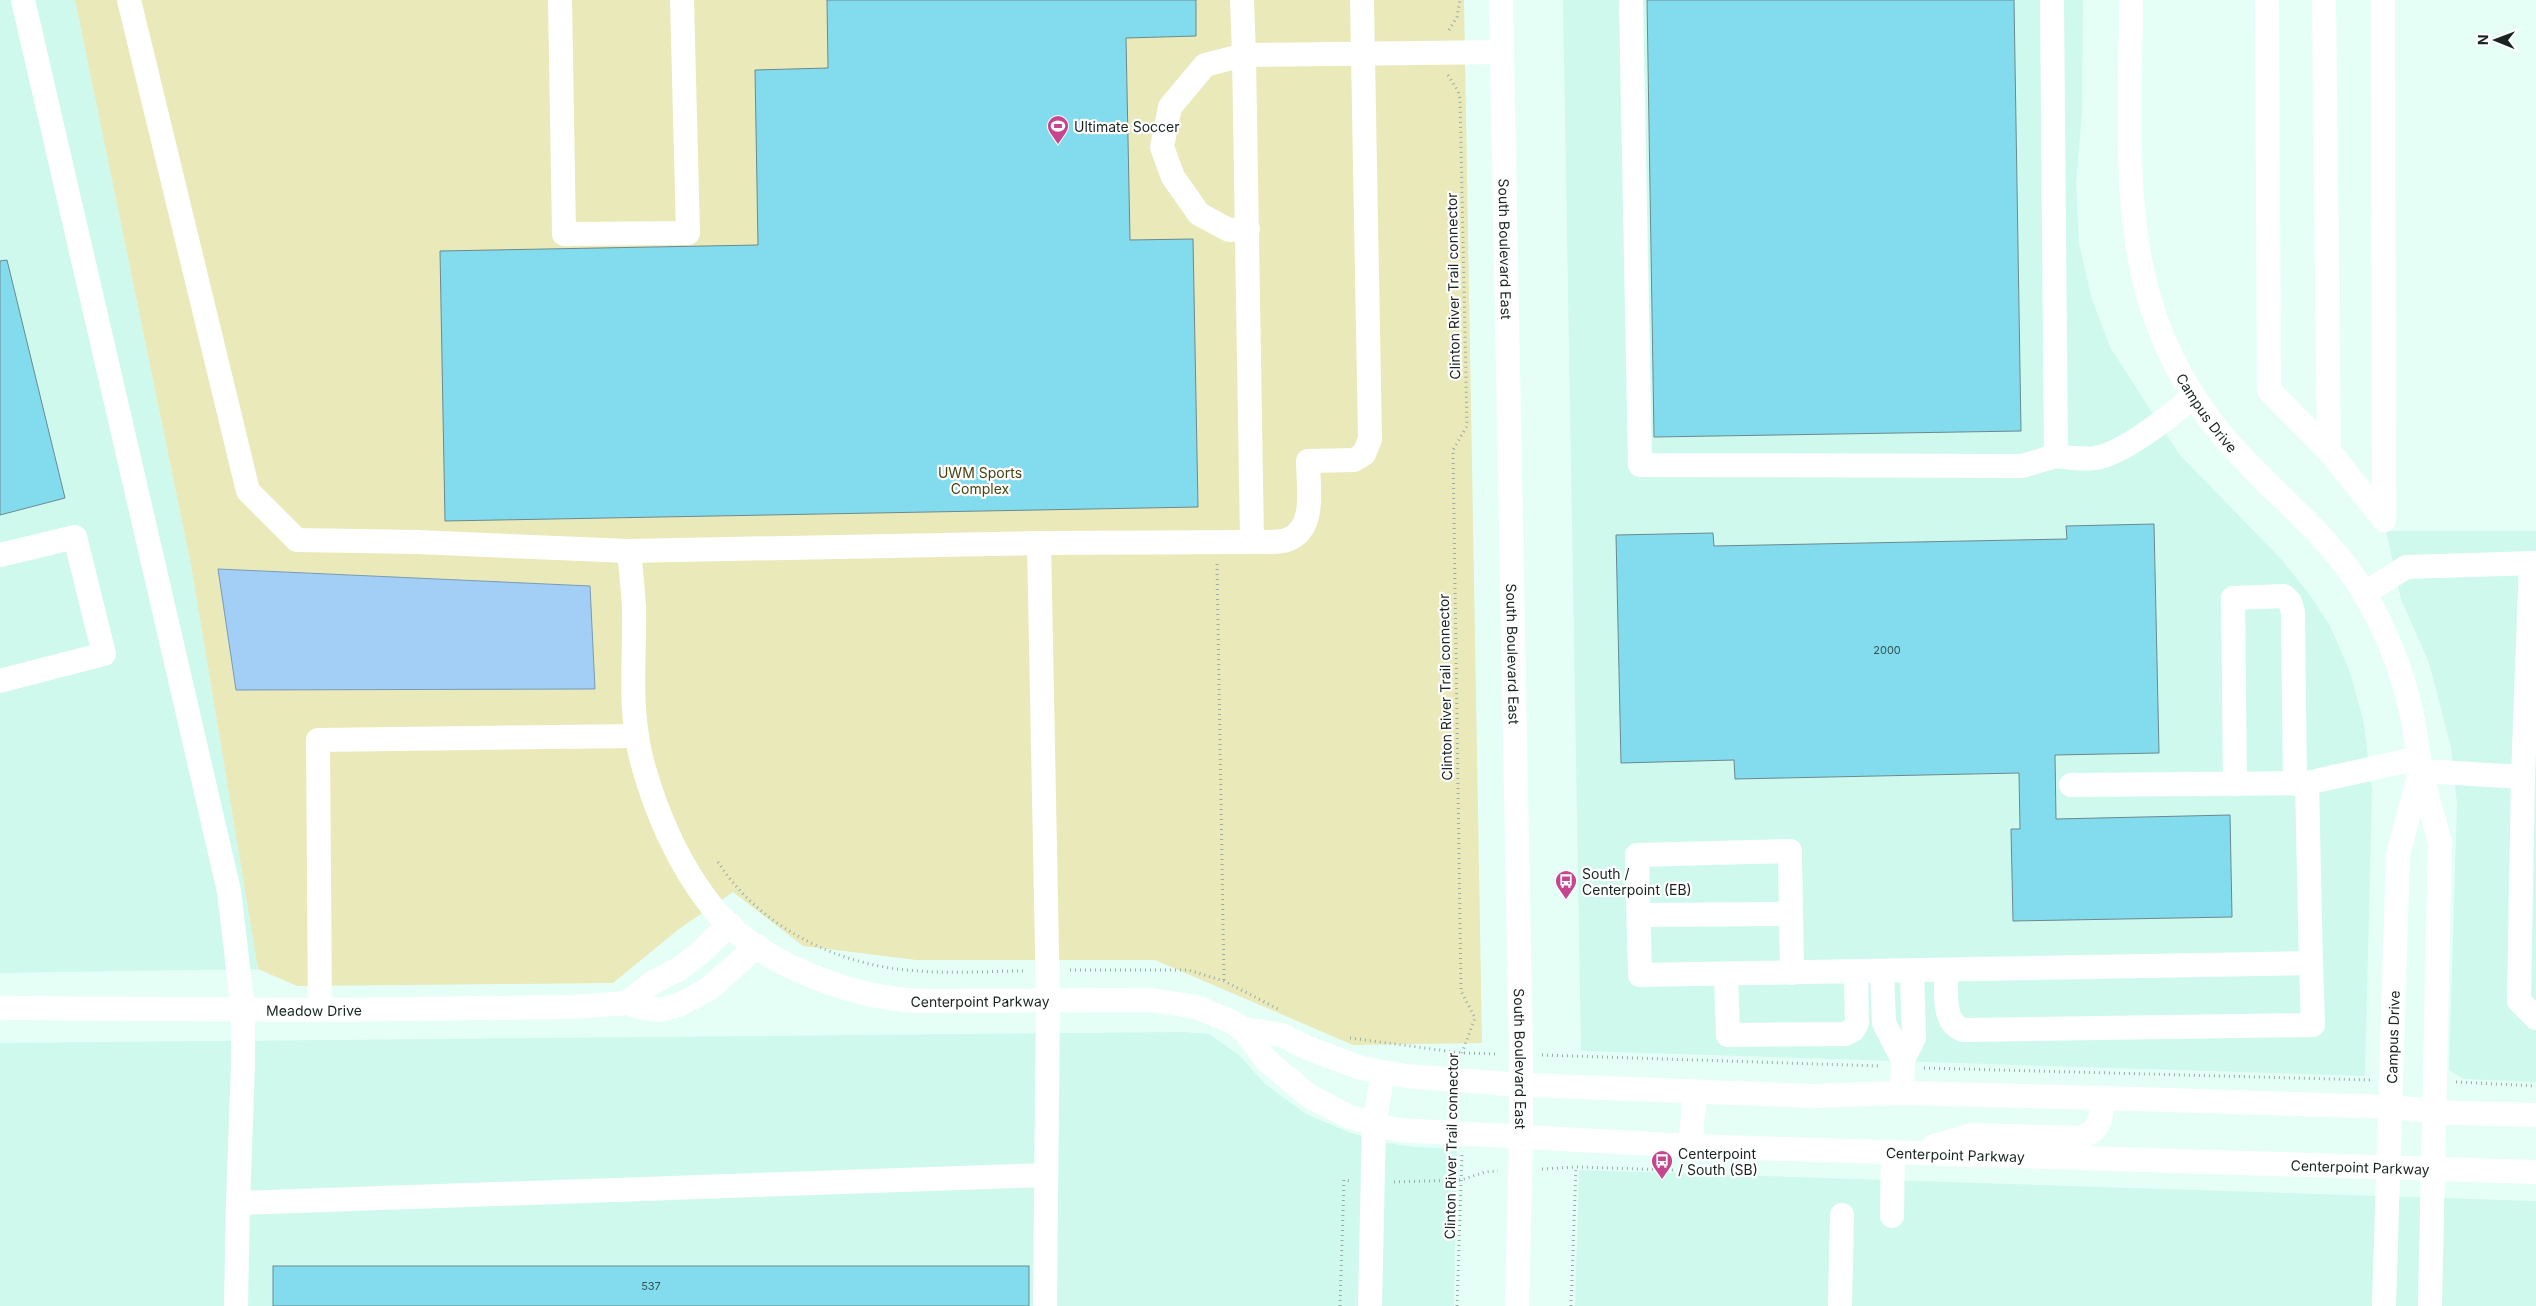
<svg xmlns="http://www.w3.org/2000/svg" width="2536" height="1306" viewBox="0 0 2536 1306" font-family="Inter,sans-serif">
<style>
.built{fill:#cff9ed}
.green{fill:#e9e9ba}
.water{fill:#a3cef5;stroke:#799bb5}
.building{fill:#83dced;stroke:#6b898f}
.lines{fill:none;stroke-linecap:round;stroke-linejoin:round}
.path{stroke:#98ada7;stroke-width:3;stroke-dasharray:1 4;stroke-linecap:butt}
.minor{stroke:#fff;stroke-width:24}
.labels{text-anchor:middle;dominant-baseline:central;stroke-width:4.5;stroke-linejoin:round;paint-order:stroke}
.number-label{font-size:11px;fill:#335254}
.poi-label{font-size:14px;fill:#182421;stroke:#fff;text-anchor:start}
.street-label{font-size:14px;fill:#182421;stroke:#fff}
.park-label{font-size:14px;fill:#45440f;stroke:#fff}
</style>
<rect width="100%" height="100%" fill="#e5fff7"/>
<g class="built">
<path d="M0,0H75L191,565L258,969L0,973Z"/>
<path d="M1563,0H2083L2082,112L2076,184L2079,244L2092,299L2110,347L2179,454L2281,559L2310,595L2330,626L2350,672L2364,723L2372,791L2365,1076L1581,1051Z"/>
<path d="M2386,531H2536V1082L2464,1079L2449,1070L2457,804L2451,747L2429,663L2401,599Z"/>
<path d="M1184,1032L1209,1034L1239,1055L1265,1084L1306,1114L1348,1132L1381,1142L1414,1147L1457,1149L1454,1306H0V1043Z"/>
<path d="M1579,1170L2536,1201V1306H1575Z"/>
</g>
<path class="green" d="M75,0H1464L1482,1043L1353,1045L1155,960H916L803,946L733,892L679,929L613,983L297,986L258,969L191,565Z"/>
<path class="water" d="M218,569L590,586L595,689L236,690Z"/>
<g class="building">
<path d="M827,0H1196V36L1126,38L1130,240L1193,239L1198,507L445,521L440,251L758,245L755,70L828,68Z"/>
<path d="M1647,0H2014L2021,431L1654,437Z"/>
<path d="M7,260L65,498L0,515V261Z"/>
<path d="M2154,524L2159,753L2055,755L2056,819L2230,815L2232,917L2013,921L2011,829H2020L2019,773L1735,779L1734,760L1621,763L1616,535L1713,533L1714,546L2067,539L2066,526Z"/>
<rect x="273" y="1266" width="756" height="40"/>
</g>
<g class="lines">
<g class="path">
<path d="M1449,30L1457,17L1460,0"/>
<path d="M1448,75L1458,91L1460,99L1467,426L1453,450L1461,991L1475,1018L1462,1053"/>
<path d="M1217,564L1224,981"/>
<path d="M718,862C761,929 841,967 919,971C954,974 991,971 1026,971"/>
<path d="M1070,970H1188L1224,981L1280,1010"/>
<path d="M1350,1038L1462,1053L1498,1054"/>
<path d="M1542,1055L1880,1066"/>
<path d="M1924,1068L2370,1080"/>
<path d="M2456,1082L2536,1086"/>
<path d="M1542,1169L1576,1167L1673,1170"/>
<path d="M1394,1182L1461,1180L1485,1172L1498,1171"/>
<path d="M1340,1306L1344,1180L1350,1181"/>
<path d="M1457,1306L1462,1154"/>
<path d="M1571,1306L1576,1167"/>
</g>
<g class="minor">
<path d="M23,0L229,891L243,1010V1064L238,1203L1046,1175"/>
<path d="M129,0L248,491L297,540L416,542L629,551L1039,543L1252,542C1263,542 1277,543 1287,540C1317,529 1308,487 1308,461L1354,460L1364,454L1370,439L1362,0"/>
<path d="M560,0L564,234L688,233L682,0"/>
<path d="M1242,0L1244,55L1205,65L1170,107L1162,147L1173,177L1199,214L1229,230L1248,229"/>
<path id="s1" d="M1501,0L1521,1054V1137L1517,1306"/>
<path d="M1631,0L1640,465L2022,466L2056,456"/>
<path d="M2052,0L2056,456C2068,457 2083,460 2095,458C2124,454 2171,415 2194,396"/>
<path id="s2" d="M2131,0C2131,105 2120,225 2158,325C2172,362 2193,399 2218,430C2257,479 2308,516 2346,566C2378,609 2401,664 2412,715C2416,733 2417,752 2421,770C2426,795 2434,819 2440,843L2430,1306"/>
<path d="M2267,0L2269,390L2329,451L2384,520"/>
<path d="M2324,0L2329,451"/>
<path d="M2383,0L2384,520"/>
<path d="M1252,542L1244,55L1502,52"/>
<path d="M1039,543L1048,1001L1045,1306"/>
<path id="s3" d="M629,551C631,570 633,589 634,608C635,650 630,694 637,736C640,760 648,783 656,805C670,842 688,877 713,908C757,963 849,997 918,1001L1151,1000L1197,1007L1232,1022L1243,1029L1266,1060L1309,1096L1350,1117L1398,1130L1690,1146L2536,1172"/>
<path d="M0,555L75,537L104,654L0,681"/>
<path d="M2531,563L2523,777L2519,1001L2536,1018"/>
<path d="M2364,594L2406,567L2536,563"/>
<path d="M2421,771L2523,777"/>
<path d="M2235,784L2233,598L2284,596L2290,602L2293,612L2295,784"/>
<path d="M2071,785L2307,783"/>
<path d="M1639,915L1791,914"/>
<path d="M1946,970C1947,991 1941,1022 1963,1030L2313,1025L2311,963"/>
<path d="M1882,972L1884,1023L1903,1060"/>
<path d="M1792,973L1790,851L1637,855L1640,975L2311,963L2307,783L2419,758"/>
<path d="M1726,974L1728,1035L1845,1034L1853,1030L1857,1023L1856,972"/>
<path d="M627,1003L652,983L679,969L701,952L730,924"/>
<path id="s4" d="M0,1008L320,1010L570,1007L627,1003L643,1008L660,1010L679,1005L710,988L757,946"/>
<path d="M320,1010L318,740L637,736"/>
<path d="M1243,1029L1282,1035L1305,1047L1361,1068L1406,1076L1521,1085L1813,1096L1902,1093L2102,1098L2390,1107L2456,1113L2536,1115"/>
<path d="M1902,1093L1903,1060L1914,1038L1912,971"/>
<path d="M1690,1146L1695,1092"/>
<path d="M1934,1146L1972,1135L2081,1138C2102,1128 2101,1120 2102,1098"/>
<path d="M1892,1216L1893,1152"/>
<path d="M236,1306L238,1203"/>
<path d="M1370,1306L1374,1125L1383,1072"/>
<path d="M1840,1306L1842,1215"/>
<path id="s5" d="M2384,1306L2398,855L2420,773"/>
</g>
</g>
<defs>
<g id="stadium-pin" transform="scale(1.125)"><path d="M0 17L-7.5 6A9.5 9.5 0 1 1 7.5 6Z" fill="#c6458f" stroke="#fff"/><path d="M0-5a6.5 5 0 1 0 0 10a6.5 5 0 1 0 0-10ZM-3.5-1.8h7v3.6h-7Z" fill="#fff"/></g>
<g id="bus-pin" transform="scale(1.125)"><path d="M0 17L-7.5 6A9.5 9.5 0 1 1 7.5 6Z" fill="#c6458f" stroke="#fff"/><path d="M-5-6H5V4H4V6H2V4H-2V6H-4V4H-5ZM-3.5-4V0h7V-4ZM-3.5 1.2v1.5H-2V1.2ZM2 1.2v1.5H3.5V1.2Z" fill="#fff"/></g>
</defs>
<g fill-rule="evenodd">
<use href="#stadium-pin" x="1058" y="126"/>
<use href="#bus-pin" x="1566" y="881"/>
<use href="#bus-pin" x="1662" y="1161"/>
</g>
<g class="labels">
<g class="number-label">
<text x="1887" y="650">2000</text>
<text x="651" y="1286">537</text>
</g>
<g class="poi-label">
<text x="1074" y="126">Ultimate Soccer</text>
<text x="1582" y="873">South /<tspan x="1582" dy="16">Centerpoint (EB)</tspan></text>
<text x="1678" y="1153">Centerpoint<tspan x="1678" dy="16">/ South (SB)</tspan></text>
</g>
<g class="street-label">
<text stroke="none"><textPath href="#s1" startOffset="249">South Boulevard East</textPath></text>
<text transform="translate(1453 286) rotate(-91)">Clinton River Trail connector</text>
<text stroke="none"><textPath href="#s2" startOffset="429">Campus Drive</textPath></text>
<text stroke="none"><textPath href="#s1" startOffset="654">South Boulevard East</textPath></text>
<text transform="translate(1445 687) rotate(-91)">Clinton River Trail connector</text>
<text stroke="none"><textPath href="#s3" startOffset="668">Centerpoint Parkway</textPath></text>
<text stroke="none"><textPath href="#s4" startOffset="314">Meadow Drive</textPath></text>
<text stroke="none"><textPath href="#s5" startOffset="269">Campus Drive</textPath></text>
<text stroke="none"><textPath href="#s1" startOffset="1059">South Boulevard East</textPath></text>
<text transform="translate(1451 1146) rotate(-89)">Clinton River Trail connector</text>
<text stroke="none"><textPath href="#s3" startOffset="1685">Centerpoint Parkway</textPath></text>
<text stroke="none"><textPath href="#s3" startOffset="2090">Centerpoint Parkway</textPath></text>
</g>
<g class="park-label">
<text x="980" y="472">UWM Sports<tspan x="980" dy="16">Complex</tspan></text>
</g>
</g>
<g transform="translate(2496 40) rotate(271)" stroke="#ffffff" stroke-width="4" paint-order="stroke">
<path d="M0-4L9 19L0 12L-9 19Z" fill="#182421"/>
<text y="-8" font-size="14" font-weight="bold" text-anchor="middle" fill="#182421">N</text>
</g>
</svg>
